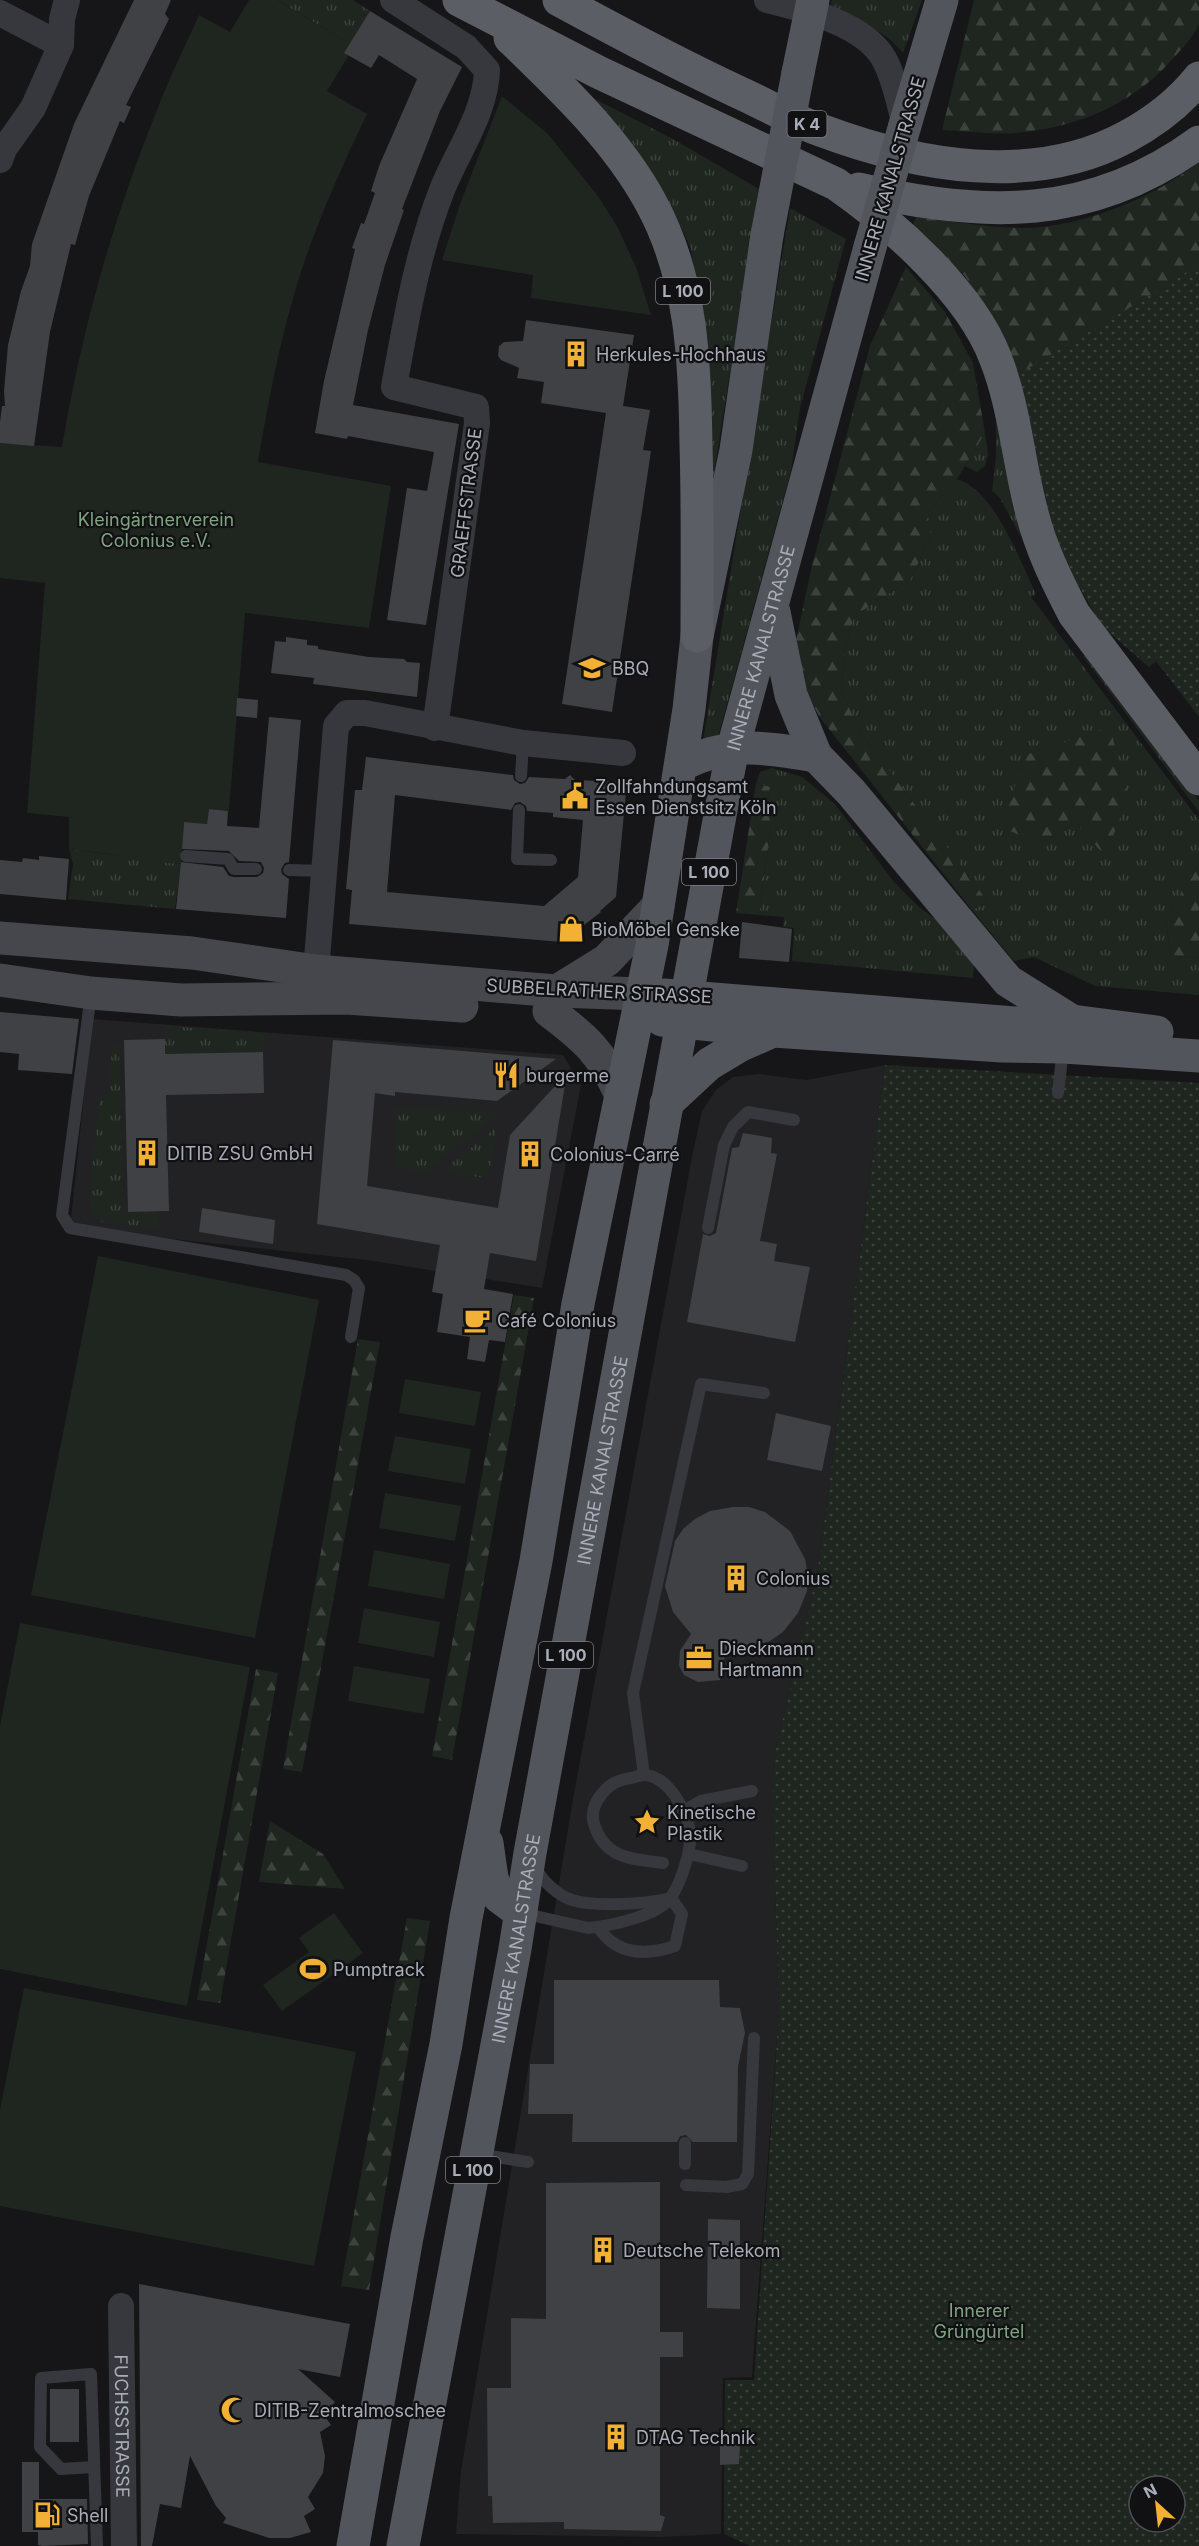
<svg xmlns="http://www.w3.org/2000/svg" width="1199" height="2546" viewBox="0 0 1199 2546" font-family="Inter,sans-serif">
<style>
.built{fill:#222225}
.grass{fill:url(#grass-tufts);fill-rule:evenodd}
.forest{fill:url(#forest-firs)}
.park{fill:url(#park-dots);fill-rule:evenodd}
.garden{fill:#1e261f}
.building{fill:#404145;fill-rule:evenodd}
.lines{fill:none;stroke-linecap:round;stroke-linejoin:round}
.service{stroke:#37383d;stroke-width:12}
.minor{stroke:#37383d;stroke-width:26}
.secondary{stroke:#45474d;stroke-width:33}
.primary{stroke:#53555c;stroke-width:33}
.trunk{stroke:#5b5e65;stroke-width:33}
.primary-bridge{stroke:#53555c;stroke-width:33}
.labels{text-anchor:middle;dominant-baseline:central;stroke-width:4.5;stroke-linejoin:round;paint-order:stroke}
.shield{fill:#111113;stroke:#7b7e86;stroke-width:1.5}
.shield-label{font-size:16px;font-weight:bold;fill:#a8adb8}
.street-label{font-size:18px;fill:#a8adb8;stroke:#111113}
.poi-label{font-size:18px;fill:#a8adb8;stroke:#111113;text-anchor:start}
.park-label{font-size:18px;fill:#7fa381;stroke:#111113}
</style>
<defs>
<pattern id="grass-tufts" width="24" height="20" patternUnits="userSpaceOnUse" patternTransform="scale(1.5)"><rect width="24" height="20" fill="#1e261f"/><path d="M3 7l-1-3M5 7V3M7 7l1-3M15 17l-1-3M17 17v-4M19 17l1-3" fill="none" stroke="#3c433d"/></pattern>
<pattern id="forest-firs" width="22" height="20" patternUnits="userSpaceOnUse" patternTransform="scale(1.5)"><rect width="22" height="20" fill="#1e261f"/><path d="M5 1l3.5 6h-7zM16 11l3.5 6h-7z" fill="#3c433d"/></pattern>
<pattern id="park-dots" width="8" height="8" patternUnits="userSpaceOnUse" patternTransform="scale(1.5)"><rect width="8" height="8" fill="#1e261f"/><path d="M2 2h.1M6 6h.1" fill="none" stroke="#3c433d" stroke-width="1.8" stroke-linecap="round"/></pattern>
</defs>
<rect width="100%" height="100%" fill="#161618"/>
<g class="built">
<path d="M92,1019L563,1055L581,1085L542,1288L367,1260L70,1228Z"/>
<path d="M885,1065L818,1569L774,1757L772,1792L779,2009L752,2377L723,2378L721,2534L662,2537L456,2534L461,2471L573,1799L692,1157L702,1111L716,1090L733,1077L759,1074L807,1080Z"/>
</g>
<g class="grass">
<path d="M277,0H353L370,11L350,44Z"/>
<path d="M832,0H922L903,53C884,29 858,20 829,11Z"/>
<path d="M585,94L673,139L759,189L712,486L705,347L691,249L674,212L642,161Z"/>
<path d="M790,208L846,239L800,408L791,471L718,737L703,741Z"/>
<path d="M996,416L1026,535L1021,537L1000,498L992,491L996,457Z"/>
<path d="M985,433L988,454L985,466L977,472L965,466Z"/>
<path d="M957,479C995,491 1019,559 1036,594L1031,597L1199,820V863L1166,919L1170,955L1199,958V995L1095,986L1034,957L1014,961L972,910L988,902L861,733L841,691L845,649L854,616L910,580L930,538L928,512ZM1110,728L1105,856L1076,823L1038,844L1025,755Z"/>
<path d="M1087,653L1199,801V812L1083,656Z"/>
<path d="M772,768L802,777L834,803L894,882L918,906L940,923L974,964L973,978L792,961L794,928L783,927L784,917L759,915L771,824L766,807L770,787L756,783L760,772Z"/>
<path d="M69,849L181,864L175,909L68,899L73,864Z"/>
<path d="M169,1026L264,1034L263,1052L165,1054V1039Z"/>
<path d="M119,1044L123,1212H158V1228L102,1222L91,1208L90,1191L100,1094H109L112,1045Z"/>
<path d="M395,1109L495,1113L496,1115L425,1173L396,1166Z"/>
<path d="M497,1127L488,1178L446,1173L448,1166Z"/>
</g>
<g class="forest">
<path d="M974,0H1199C1199,7 1199,17 1199,23C1196,35 1177,54 1168,64C1129,106 1074,128 1016,133C992,135 966,131 942,130Z"/>
<path d="M1199,162V299L1130,606L996,328L965,276L929,243L911,230L916,217C952,221 989,228 1025,228C1083,227 1155,197 1199,162Z"/>
<path d="M906,267L945,312L973,363L985,433L957,479L928,512L930,538L910,580L854,616L845,649L841,691L861,733L988,902L972,910L821,719L806,693L794,650L811,570L870,346Z"/>
<path d="M1110,727L1128,798L1105,856L1076,823L1038,844L1002,827L1025,755Z"/>
<path d="M756,783L770,787L766,807L771,824L759,915L736,913Z"/>
<path d="M1199,863V958L1170,955L1166,919Z"/>
<path d="M514,1295L534,1298L452,1760L432,1756Z"/>
<path d="M358,1339L380,1342L302,1772L283,1769Z"/>
<path d="M256,1669L278,1673L220,2003L197,2000Z"/>
<path d="M270,1821L323,1854L345,1889L259,1882Z"/>
<path d="M407,1918L430,1921L369,2290L341,2286Z"/>
</g>
<g class="park">
<path d="M1199,263V717L1156,661L1149,667L1103,627L1061,556L1043,507L1015,376L1174,281Z"/>
<path d="M885,1065L1199,1083V2546H750L724,2534L725,2380H754L779,2009L772,1792L774,1757L818,1569ZM1139,2486H1175V2522H1139Z"/>
</g>
<g class="garden">
<path d="M249,0H277L350,44L349,55L327,91L367,114C340,171 314,228 296,288C279,345 268,403 258,462L391,486L369,628L245,613L229,811L209,809L207,824L184,822L181,864L133,860L115,855L69,849V817L27,813L45,583L0,578V443L62,447C81,333 112,222 155,115C168,81 184,48 199,15L230,32Z"/>
<path d="M502,96L548,134L598,196L617,226L636,267L651,315L531,298L533,275L442,260L460,204Z"/>
<path d="M98,1256L319,1300L255,1638L31,1595Z"/>
<path d="M405,1379L481,1392L475,1426L399,1413Z"/>
<path d="M395,1436L471,1449L465,1484L388,1471Z"/>
<path d="M385,1493L461,1506L455,1541L379,1528Z"/>
<path d="M374,1550L450,1564L444,1599L368,1586Z"/>
<path d="M364,1608L440,1622L434,1657L358,1643Z"/>
<path d="M20,1623L250,1667L187,2006L0,1969V1726Z"/>
<path d="M354,1666L430,1679L424,1714L348,1701Z"/>
<path d="M334,1913L363,1953L282,2011L263,1985L309,1952L299,1938Z"/>
<path d="M24,1988L356,2052L314,2266L0,2206V2110Z"/>
</g>
<g class="building">
<path d="M134,0H171L165,14L169,19L126,105L131,107L124,123L120,121L89,196L75,245L71,244L50,332L34,446L0,443V422L2,406H5L4,391L8,345L21,291L30,266L32,244L74,124Z"/>
<path d="M370,11L462,67L440,111L402,209L404,210L385,265L368,330L353,405L459,424L426,625L387,620L407,488L427,491L434,452L348,436L347,439L315,433L324,381L355,249L352,248L361,223L364,224L375,193L371,191L379,166L417,79L379,55L371,68L344,53Z"/>
<path d="M526,320L634,335L623,406L650,410L643,450L651,451L612,712L562,704L606,413L541,403L544,382L517,378L519,368L501,360L498,356L499,346L504,342L523,341Z"/>
<path d="M286,637L307,640V645L318,646V649L369,657L404,659L407,662L420,663L417,697L313,684L314,678L271,673L275,641L286,642Z"/>
<path d="M237,698L258,700L257,718L236,716Z"/>
<path d="M269,717L301,720L289,862L285,863L281,869L282,874L289,879L286,918L176,909L181,862L223,867L229,876L234,877H257L263,873L264,868L261,862L239,861L229,851L182,849L184,822L207,824L209,809L228,811L227,826L259,828Z"/>
<path d="M366,757L513,775L514,780L520,784L525,783L529,777L565,779L570,775L575,780L627,782L616,897L600,911L601,912L562,942L349,924L352,890L346,889L355,790H362ZM395,795L511,810L515,803L520,802L526,806L527,811L553,813V817L583,820L578,877L544,906L387,892Z"/>
<path d="M39,856L69,859L66,900L0,894V860L22,862L23,858L39,860Z"/>
<path d="M742,922L792,929L789,962L739,958Z"/>
<path d="M0,1012L79,1019L72,1074L18,1070L19,1054L0,1052Z"/>
<path d="M165,1039V1054L263,1052L264,1093L166,1095L169,1211L128,1212L124,1040Z"/>
<path d="M333,1040L556,1059L497,1101L395,1092V1096L375,1093L367,1186L498,1208L510,1135L567,1073L536,1261L490,1253L484,1289L513,1294L505,1342L489,1340L485,1362L467,1359L470,1337L437,1332L443,1294L432,1292L440,1245L317,1224Z"/>
<path d="M743,1133L772,1138L771,1153L777,1154L760,1241L777,1244L774,1261L810,1267L795,1342L687,1322L703,1234L710,1236L716,1233L732,1148L739,1147Z"/>
<path d="M202,1208L275,1220L273,1244L199,1232Z"/>
<path d="M776,1413L831,1426L822,1471L767,1460Z"/>
<path d="M733,1507H749L765,1512L790,1531L805,1559L808,1575L807,1591L798,1613L783,1632L770,1641L755,1647L726,1651L720,1680L698,1682L684,1675L679,1666L680,1651L691,1634L673,1612L665,1586L675,1541L683,1529L695,1519L710,1511Z"/>
<path d="M554,1980H719L720,2007L740,2008L745,2033L738,2066L737,2142H693L686,2135L680,2136L677,2142H572L573,2114H528L530,2064H554Z"/>
<path d="M660,2182V2332H683V2357H660V2515L665,2517L661,2531L564,2529V2522L493,2523L492,2496H488L487,2388H511V2318L546,2319V2183Z"/>
<path d="M708,2219L740,2220V2309L707,2308Z"/>
<path d="M139,2284L350,2324L340,2377L298,2369L335,2402L324,2415L331,2425L320,2432L325,2456L323,2473L308,2497L315,2509L304,2516L311,2532L290,2538H269L223,2523L226,2518L216,2506L190,2456L181,2508L160,2504L152,2546H141Z"/>
<rect x="50" y="2389" width="29" height="53"/>
<path d="M720,2445H740L739,2464L720,2465Z"/>
<path d="M22,2462H39V2499H87L88,2544L43,2546L38,2545V2532H22Z"/>
</g>
<g class="lines">
<g class="service">
<path d="M521,776L523,743"/>
<path d="M519,810L517,859L551,860"/>
<path d="M186,856L228,859L234,869H256"/>
<path d="M289,870L325,871"/>
<path d="M91,994L62,1215L70,1228L346,1275L354,1280L359,1288L351,1337"/>
<path d="M1058,1093L1063,1049"/>
<path d="M708,1228L724,1145L733,1127L748,1112L794,1120"/>
<path d="M644,1775L633,1693L701,1384L764,1393"/>
<path d="M682,1812L701,1801L752,1791"/>
<path d="M689,1854L742,1866"/>
<path d="M535,1866C541,1880 557,1895 572,1900C595,1907 644,1904 667,1899"/>
<path d="M522,1913L588,1928C609,1926 659,1916 671,1897C681,1883 692,1849 690,1832C687,1811 669,1777 645,1775C641,1775 635,1777 631,1778C618,1780 609,1784 601,1795C594,1803 591,1815 594,1824C605,1859 632,1859 663,1863"/>
<path d="M598,1927C616,1955 645,1956 675,1946L682,1914L671,1898"/>
<path d="M477,2154L528,2162"/>
<path d="M685,2164V2143"/>
<path d="M686,2185L727,2187L742,2184L748,2174L754,2038"/>
<path d="M94,2467L61,2469L40,2447L41,2378L91,2374L97,2546"/>
</g>
<g class="minor">
<path d="M393,0L466,47L487,70C486,112 457,152 442,190C417,254 406,320 394,387L476,407L477,423L435,728"/>
<path d="M767,0C803,9 865,24 884,59C895,79 899,103 905,125"/>
<path d="M0,13L61,45"/>
<path d="M0,160L4,149L33,108L61,45L62,19L67,0"/>
<path d="M316,971L336,726L347,713H365L523,743L623,753"/>
<path id="s1" d="M121,2306L124,2546"/>
</g>
<g class="secondary">
<path d="M0,938L192,953L316,971L557,991L642,994"/>
<path d="M0,980L91,993L181,1000L346,998L462,1006"/>
<path d="M557,991L607,960L658,906"/>
<path d="M549,1011C585,1038 601,1052 620,1093"/>
</g>
<g class="primary">
<path d="M798,73L813,0"/>
<path d="M905,125L942,0"/>
<path d="M774,612L791,695L816,756L851,792L1008,981L1072,1021"/>
<path d="M681,765C729,741 765,747 816,756"/>
<path d="M664,995L1014,1023L1072,1021L1157,1032"/>
<path d="M662,1020L773,1031L1002,1046L1064,1047L1199,1056"/>
<path d="M666,1104L709,1064L739,1046L773,1031"/>
<path d="M487,1843L492,1878L499,1897L521,1913"/>
<path d="M353,2546L407,2237L446,2044L466,1918L536,1561L578,1304L652,945L689,709L697,636L736,450L767,235"/>
<path id="s2" d="M403,2546L515,1949L530,1853L723,799L733,748L870,247"/>
</g>
<g class="trunk">
<path d="M459,0L598,72L836,184C893,224 970,292 995,357C1015,407 1018,461 1032,513C1041,549 1057,581 1074,614L1199,779"/>
<path d="M559,0C618,32 676,63 736,91C765,104 793,121 823,131C917,166 1033,187 1126,137C1154,122 1179,103 1199,78"/>
<path d="M510,38C561,87 617,140 651,203C692,278 695,362 696,446C698,509 697,573 697,636"/>
<path d="M859,189C983,218 1091,221 1199,142"/>
</g>
<g class="primary-bridge">
<path d="M767,235L798,73"/>
<path d="M870,247L905,125"/>
</g>
</g>
<defs>
<g id="building-bare" transform="scale(2.07)"><path d="M-4-6H4V6H1V3H-1V6H-4ZM-2.5-4.3h1.7v1.8h-1.7ZM.8-4.3h1.7v1.8H.8ZM-2.5-1h1.7V.8h-1.7ZM.8-1h1.7V.8H.8Z" fill="#f2b134" stroke="#111113" stroke-width="2.5" paint-order="stroke"/></g>
<g id="university-bare" transform="scale(2.07)"><path d="M0-5L7-2L0 1L-7-2ZM-4 1L0 2.5L4 1V4Q0 6-4 4Z" fill="#f2b134" stroke="#111113" stroke-width="2.5" paint-order="stroke"/></g>
<g id="civic-bare" transform="scale(2.07)"><path d="M-.6-6.5H3V-4.5H.6V-3L4-1V1h2V6H-6V1h2V-1L-.6-3ZM-1.2 2.5V6h2.4V2.5Z" fill="#f2b134" stroke="#111113" stroke-width="2.5" paint-order="stroke"/></g>
<g id="shop-bare" transform="scale(2.07)"><path d="M-5-2.5h2.3a2.7 3.5 0 0 1 5.4 0H5L5.5 6h-11ZM-1.5-2.5h3a1.5 2.3 0 0 0-3 0Z" fill="#f2b134" stroke="#111113" stroke-width="2.5" paint-order="stroke"/></g>
<g id="restaurant-bare" transform="scale(2.07)"><path d="M-5-6h1v4h1v-4h1v4h1v-4h1v5L-1.5 .5V6h-2V.5L-5-1ZM5-6V6H3V1.5H1.5Q1.5-4 5-6Z" fill="#f2b134" stroke="#111113" stroke-width="2.5" paint-order="stroke"/></g>
<g id="cafe-bare" transform="scale(2.07)"><path d="M-5.5-4.5H6V0H3Q3 3.5 0 3.5H-2.5Q-5.5 3.5-5.5 0ZM3-3.2v2h1.7v-2ZM-6 4.5H4V6H-6Z" fill="#f2b134" stroke="#111113" stroke-width="2.5" paint-order="stroke"/></g>
<g id="office-bare" transform="scale(2.07)"><path d="M-6-3h4V-5.5h4V-3h4V5H-6ZM-1-4.5V-3h2v-1.5ZM-6 0V1H6V0Z" fill="#f2b134" stroke="#111113" stroke-width="2.5" paint-order="stroke"/></g>
<g id="sight-bare" transform="scale(2.07)"><path d="M0-6L1.8-2.2L6-1.7L2.9 1.2L3.7 5.4L0 3.3L-3.7 5.4L-2.9 1.2L-6-1.7L-1.8-2.2Z" fill="#f2b134" stroke="#111113" stroke-width="2.5" paint-order="stroke"/></g>
<g id="stadium-bare" transform="scale(2.07)"><path d="M0-5a6.5 5 0 1 0 0 10a6.5 5 0 1 0 0-10ZM-3.5-1.8h7v3.6h-7Z" fill="#f2b134" stroke="#111113" stroke-width="2.5" paint-order="stroke"/></g>
<g id="mosque-bare" transform="scale(2.07)"><path d="M3.5-4.9A6 6 0 1 0 3.5 4.9A5 5 0 1 1 3.5-4.9Z" fill="#f2b134" stroke="#111113" stroke-width="2.5" paint-order="stroke"/></g>
<g id="fuel-bare" transform="scale(2.07)"><path d="M-5.5-6h7V0h2V4h1.3V-2.5L3-4.5l.8-.8L6-3V5H2.5V1h-1V6h-7ZM-4.2-4.7v3.2H.2V-4.7Z" fill="#f2b134" stroke="#111113" stroke-width="2.5" paint-order="stroke"/></g>
</defs>
<g fill-rule="evenodd">
<use href="#building-bare" x="576" y="354"/>
<use href="#university-bare" x="592" y="668"/>
<use href="#civic-bare" x="575" y="796"/>
<use href="#shop-bare" x="571" y="929"/>
<use href="#restaurant-bare" x="506" y="1075"/>
<use href="#building-bare" x="147" y="1153"/>
<use href="#building-bare" x="530" y="1154"/>
<use href="#cafe-bare" x="477" y="1320"/>
<use href="#building-bare" x="736" y="1578"/>
<use href="#office-bare" x="699" y="1658"/>
<use href="#sight-bare" x="647" y="1822"/>
<use href="#stadium-bare" x="313" y="1969"/>
<use href="#building-bare" x="603" y="2250"/>
<use href="#mosque-bare" x="234" y="2410"/>
<use href="#building-bare" x="616" y="2437"/>
<use href="#fuel-bare" x="47" y="2515"/>
</g>
<g class="labels">
<g class="shield">
<rect x="787.5" y="111" width="39" height="26" rx="4.5"/>
<rect x="656" y="278" width="54" height="26" rx="4.5"/>
<rect x="682" y="859" width="54" height="26" rx="4.5"/>
<rect x="539" y="1642" width="54" height="26" rx="4.5"/>
<rect x="446" y="2157" width="54" height="26" rx="4.5"/>
</g>
<g class="shield-label">
<text x="807" y="124">K 4</text>
<text x="683" y="291">L 100</text>
<text x="709" y="872">L 100</text>
<text x="566" y="1655">L 100</text>
<text x="473" y="2170">L 100</text>
</g>
<g class="street-label">
<text transform="translate(890 179) rotate(-74)">INNERE KANALSTRASSE</text>
<text transform="translate(466 503) rotate(-83)">GRAEFFSTRASSE</text>
<text stroke="none"><textPath href="#s2" startOffset="1932">INNERE KANALSTRASSE</textPath></text>
<text transform="translate(599 991) rotate(3)">SUBBELRATHER STRASSE</text>
<text stroke="none"><textPath href="#s2" startOffset="1104">INNERE KANALSTRASSE</textPath></text>
<text stroke="none"><textPath href="#s2" startOffset="618">INNERE KANALSTRASSE</textPath></text>
<text stroke="none"><textPath href="#s1" startOffset="120">FUCHSSTRASSE</textPath></text>
</g>
<g class="poi-label">
<text x="596" y="354">Herkules-Hochhaus</text>
<text x="612" y="668">BBQ</text>
<text x="595" y="786">Zollfahndungsamt<tspan x="595" dy="21">Essen Dienstsitz Köln</tspan></text>
<text x="591" y="929">BioMöbel Genske</text>
<text x="526" y="1075">burgerme</text>
<text x="167" y="1153">DITIB ZSU GmbH</text>
<text x="550" y="1154">Colonius-Carré</text>
<text x="497" y="1320">Café Colonius</text>
<text x="756" y="1578">Colonius</text>
<text x="719" y="1648">Dieckmann<tspan x="719" dy="21">Hartmann</tspan></text>
<text x="667" y="1812">Kinetische<tspan x="667" dy="21">Plastik</tspan></text>
<text x="333" y="1969">Pumptrack</text>
<text x="623" y="2250">Deutsche Telekom</text>
<text x="254" y="2410">DITIB-Zentralmoschee</text>
<text x="636" y="2437">DTAG Technik</text>
<text x="67" y="2515">Shell</text>
</g>
<g class="park-label">
<text x="156" y="519">Kleingärtnerverein<tspan x="156" dy="21">Colonius e.V.</tspan></text>
<text x="979" y="2310">Innerer<tspan x="979" dy="21">Grüngürtel</tspan></text>
</g>
</g>
<g transform="translate(1157 2504) rotate(333)"><circle r="28" fill="#111113" stroke="#4d4f55" stroke-width="1.5"/>
<path d="M0-4.5L10 22L0 15L-10 22Z" fill="#f2b134"/>
<text y="-9" font-size="16" font-weight="bold" text-anchor="middle" fill="#a8adb8">N</text>
</g>
</svg>
